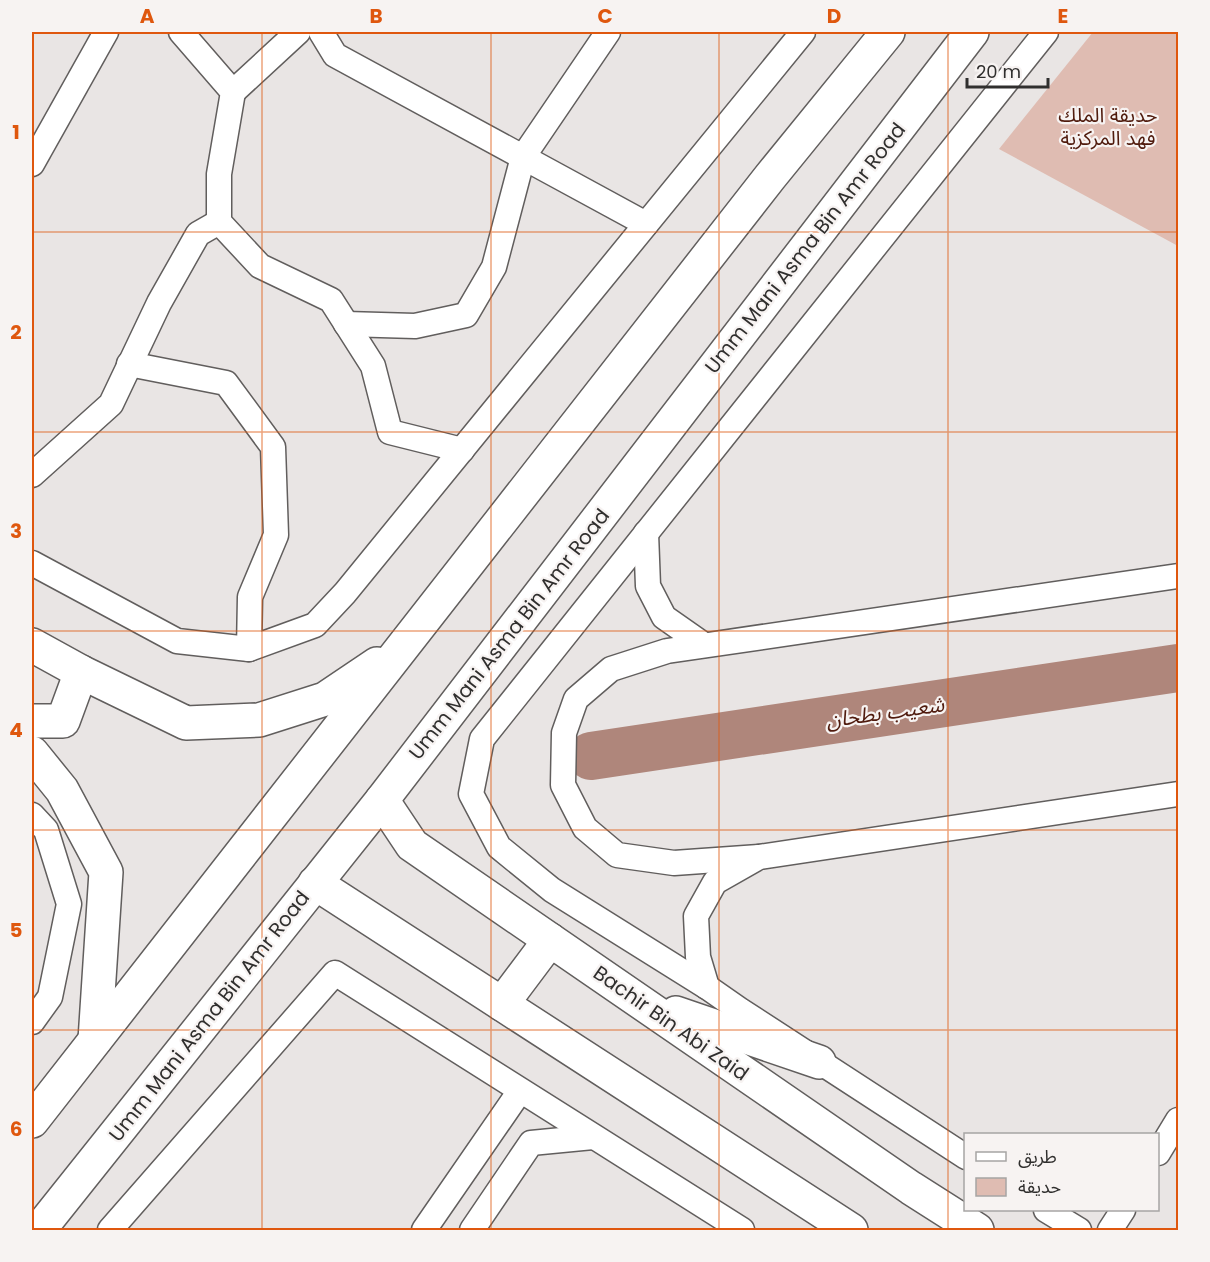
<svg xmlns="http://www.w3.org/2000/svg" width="1210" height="1262" viewBox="0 0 1210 1262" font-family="Poppins,'Noto Sans Arabic',sans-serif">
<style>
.green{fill:#dfbcb2}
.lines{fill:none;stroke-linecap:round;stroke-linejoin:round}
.river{stroke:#af867b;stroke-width:48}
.minor-casing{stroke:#615e5d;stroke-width:27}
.secondary-casing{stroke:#615e5d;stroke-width:36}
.minor{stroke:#fff;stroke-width:24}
.secondary{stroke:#fff;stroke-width:33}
.grid{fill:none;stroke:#df570e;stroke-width:1.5;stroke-opacity:0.55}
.labels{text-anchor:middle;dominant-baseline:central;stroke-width:4.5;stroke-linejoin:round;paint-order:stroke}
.park-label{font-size:20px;fill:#501b0d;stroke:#f7f3f2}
.street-label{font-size:20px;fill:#302f2e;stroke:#f7f3f2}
.water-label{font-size:21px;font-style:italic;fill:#501b0e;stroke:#f7f3f2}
.neatline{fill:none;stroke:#df570e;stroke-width:2}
.grid-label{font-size:20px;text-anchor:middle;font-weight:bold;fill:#df570e}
</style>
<rect width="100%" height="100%" fill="#e9e5e4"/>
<path class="green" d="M1093,32H1178V246L999,149Z"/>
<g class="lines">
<path class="river" d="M591,756L1178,668"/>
<g class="minor-casing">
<g id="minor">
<path d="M181,32L233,92L219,174V222L260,266L331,300L373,366L390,432L462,450"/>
<path d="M321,32L335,55L646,224"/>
<path d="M233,92L298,32"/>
<path d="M32,164L106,32"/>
<path d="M346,324L415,326L466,315L494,267L523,157L608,32"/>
<path d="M129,364L226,383L273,447L276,535L250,597L249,649"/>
<path d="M32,475L111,404L159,303L198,234L219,222"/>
<path d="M646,533L648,586L664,617L704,645"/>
<path d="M32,563L177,641L249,649L315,625L345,593L803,32"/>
<path d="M32,815L46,830L69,904L50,997L32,1022"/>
<path d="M759,857L674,863L617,855L585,828L563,785L564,733L576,699L611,669L667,651L1178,576"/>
<path d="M707,987L698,957L696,916L715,882L759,857L1178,794"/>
<path d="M1158,1153L1178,1120"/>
<path d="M966,1157L740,1010L707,987L552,890L499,847L471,794L482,739L1046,32"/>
<path d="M1046,1210L1079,1230"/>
<path d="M110,1230L335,973L742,1230"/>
<path d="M424,1230L520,1091"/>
<path d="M472,1230L531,1143L593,1137"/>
<path d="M1110,1230L1123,1210"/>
</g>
</g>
<g class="secondary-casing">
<g id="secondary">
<path d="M32,645L81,672L186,723L259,720L325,699L377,664"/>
<path d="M32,721H63L81,672"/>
<path d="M32,753L62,790L106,872L95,1040"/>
<path d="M382,800L412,845L911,1188L977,1230"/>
<path d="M315,883L851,1230"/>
<path d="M502,1004L550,940"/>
<path d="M676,1013L819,1062"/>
<path d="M32,1121L770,177L888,32"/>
<path d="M39,1230L382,800L972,32"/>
</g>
</g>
<use href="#minor" class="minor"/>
<use href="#secondary" class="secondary"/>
</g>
<path class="grid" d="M262,32V1230M491,32V1230M719,32V1230M948,32V1230M32,232H1178M32,432H1178M32,631H1178M32,830H1178M32,1030H1178"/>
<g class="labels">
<g class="park-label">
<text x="1108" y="115">حدیقة الملك<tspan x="1108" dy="23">فهد المركزية</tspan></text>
</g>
<g class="street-label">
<text transform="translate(805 248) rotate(-52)">Umm Mani Asma Bin Amr Road</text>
<text transform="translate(509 634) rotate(-52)">Umm Mani Asma Bin Amr Road</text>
<text transform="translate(209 1016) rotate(-52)">Umm Mani Asma Bin Amr Road</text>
<text transform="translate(671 1023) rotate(35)">Bachir Bin Abi Zaid</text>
</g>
<g class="water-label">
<text transform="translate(885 712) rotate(-8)">شعيب بطحان</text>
</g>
</g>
<rect width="1210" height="1262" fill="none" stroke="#f7f3f2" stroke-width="66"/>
<rect x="964" y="1133" width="195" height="78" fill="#f7f3f2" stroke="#a7a5a4" stroke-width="1.5"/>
<rect x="976" y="1152" width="30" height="9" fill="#ffffff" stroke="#a7a5a4" stroke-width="1.5"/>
<text x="1018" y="1163" font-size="18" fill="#302f2e">طريق</text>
<rect x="976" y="1178" width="30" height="18" fill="#dfbcb2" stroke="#a7a5a4" stroke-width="1.5"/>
<text x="1018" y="1193" font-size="18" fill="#302f2e">حديقة</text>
<path d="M967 78v9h81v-9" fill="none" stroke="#302f2e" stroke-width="3"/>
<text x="976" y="78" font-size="18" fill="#302f2e" stroke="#f7f3f2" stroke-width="4.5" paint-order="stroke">20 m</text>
<rect x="33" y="33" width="1144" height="1196" class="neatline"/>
<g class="grid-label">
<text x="147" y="23">A</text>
<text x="376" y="23">B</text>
<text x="605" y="23">C</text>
<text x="834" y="23">D</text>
<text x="1063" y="23">E</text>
<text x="16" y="139">1</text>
<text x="16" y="339">2</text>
<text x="16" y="538">3</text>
<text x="16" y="737">4</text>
<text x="16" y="937">5</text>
<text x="16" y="1136">6</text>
</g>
</svg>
